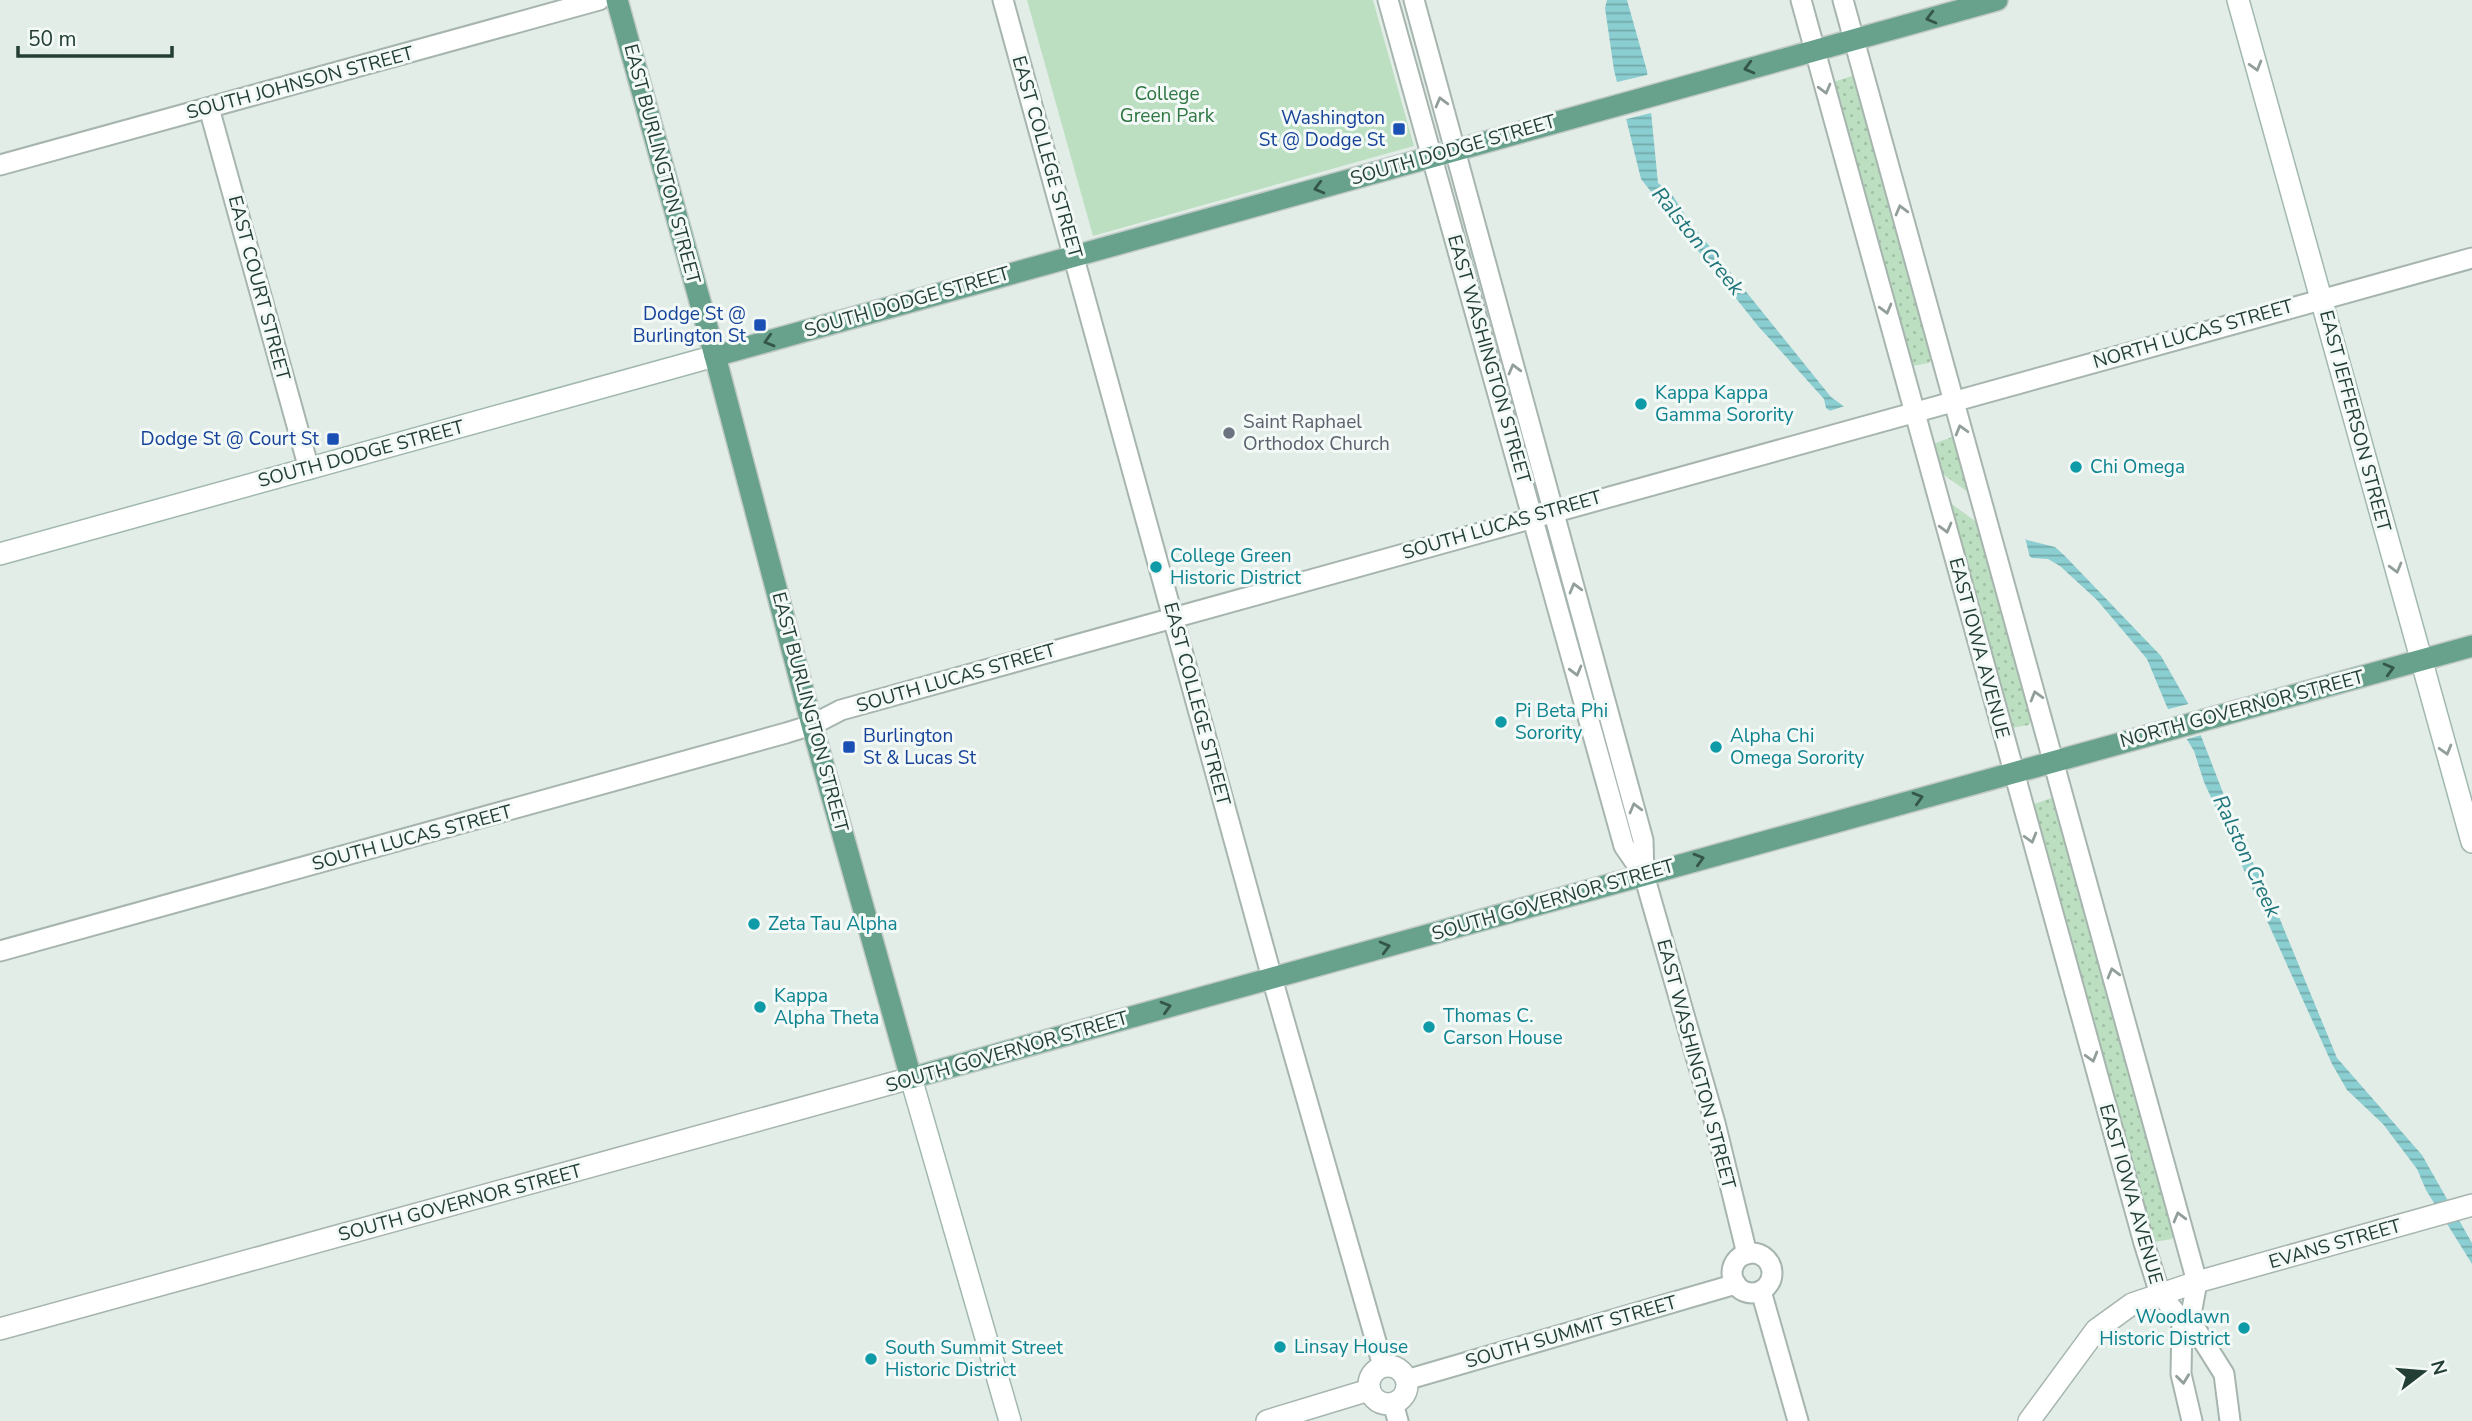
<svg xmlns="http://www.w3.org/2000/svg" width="2472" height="1421" viewBox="0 0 2472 1421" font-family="'Nunito Sans',sans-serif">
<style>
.grass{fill:url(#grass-dots)}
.green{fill:#bcdec1}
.water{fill:url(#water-rules)}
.pier{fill:#e3ede7}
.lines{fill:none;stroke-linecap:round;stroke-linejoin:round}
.minor-casing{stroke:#a6b5ae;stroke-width:23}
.tertiary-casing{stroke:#a6b5ae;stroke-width:24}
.secondary-casing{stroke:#a1b8ae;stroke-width:24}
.primary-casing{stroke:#c1c9c6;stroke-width:24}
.minor{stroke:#fff;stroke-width:19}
.tertiary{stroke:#fff;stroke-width:21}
.secondary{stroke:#fff;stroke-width:21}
.primary{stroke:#68a28d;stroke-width:21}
.oneway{stroke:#34574a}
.oneway2{stroke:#919e9a}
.transit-dot{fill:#1a4fb4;stroke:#f3f9f6;stroke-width:2.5}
.culture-dot{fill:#0f9aa8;stroke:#f3f9f6;stroke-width:2.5}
.worship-dot{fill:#6b7280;stroke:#f3f9f6;stroke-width:2.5}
.labels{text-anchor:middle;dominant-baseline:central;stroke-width:6;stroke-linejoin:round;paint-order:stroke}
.street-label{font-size:19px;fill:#233e34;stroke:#f3f9f6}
.park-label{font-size:19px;fill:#2d7541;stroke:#f3f9f6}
.transit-label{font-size:19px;fill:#164399;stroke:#f3f9f6;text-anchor:end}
.culture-label{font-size:19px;fill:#0d838f;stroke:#f3f9f6;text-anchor:start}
.worship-label{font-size:19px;fill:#5b616d;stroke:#f3f9f6;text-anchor:start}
.water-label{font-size:21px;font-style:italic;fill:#1d747a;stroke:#f3f9f6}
</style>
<defs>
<pattern id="grass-dots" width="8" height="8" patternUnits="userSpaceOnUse" patternTransform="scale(1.75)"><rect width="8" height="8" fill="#bcdec1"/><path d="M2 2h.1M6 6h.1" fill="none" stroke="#a1c0a6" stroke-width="1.8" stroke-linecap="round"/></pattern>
<pattern id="water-rules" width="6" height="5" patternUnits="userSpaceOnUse" patternTransform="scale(1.75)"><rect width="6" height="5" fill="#8bced1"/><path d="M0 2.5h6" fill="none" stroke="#71a9aa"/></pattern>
</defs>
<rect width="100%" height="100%" fill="#e3ede7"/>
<g class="grass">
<path d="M1852,76L1856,78L1933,356L1929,363L1912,366L1833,82Z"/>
<path d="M1952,437L1956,440L2033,718L2029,725L2011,728L1933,444Z"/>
<path d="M2051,798L2055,801L2175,1231L2172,1239L2154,1242L2150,1234L2032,805Z"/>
</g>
<path class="green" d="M1027,0H1373L1414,146L1093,236Z"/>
<path class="water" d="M1607,0H1627L1647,71L1658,183L1671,193L1689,221L1831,397L2027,540L2055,547L2065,556L2161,656L2189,705L2241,839L2272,900L2337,1058L2422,1155L2472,1243V1264L2426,1190L2417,1169L2383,1124L2347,1090L2332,1064L2204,782L2194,751L2167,707L2147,659L2097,600L2060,566L2048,559L2032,558L1826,408L1824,399L1758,326L1641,179L1614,70L1605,8Z"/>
<g class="pier">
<path d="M1651,74L1655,112L1623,120L1613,83Z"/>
<path d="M1848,405L2024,533L2031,562L1826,412Z"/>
<path d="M2192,703L2205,734L2184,740L2165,710Z"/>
</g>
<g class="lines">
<g class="minor-casing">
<g id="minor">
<path d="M1003,0L1272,978L1383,1366"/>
<path d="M1388,0L1624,846L1644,875"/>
<path d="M1414,0L1643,840L1644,875L1715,1123L1747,1254"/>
<path d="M1801,0L2144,1243L2160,1294L2182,1320L2181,1374L2192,1421"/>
<path d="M1843,0L2197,1282L2190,1320L2224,1374L2230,1421"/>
<path d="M209,108L309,469"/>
<path d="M0,165L599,0"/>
<path d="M0,951L786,733L812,725L841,710L2472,258"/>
<circle cx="1752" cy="1273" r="20"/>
<path d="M1761,1291L1798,1421"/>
<path d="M1406,1380L1736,1284"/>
<path d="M1393,1403L1398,1421"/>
</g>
</g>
<g class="tertiary-casing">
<g id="tertiary">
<path d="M0,1329L911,1078"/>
<circle cx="1388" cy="1385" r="19"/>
<path d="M1267,1421L1369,1390"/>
<path d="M2029,1421L2096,1330L2132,1304L2197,1282L2472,1205"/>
</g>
</g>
<g class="secondary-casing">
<g id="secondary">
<path d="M2238,0L2472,842"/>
<path d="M0,554L715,356"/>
<path d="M911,1078L1010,1421"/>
</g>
</g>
<g class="primary-casing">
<g id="primary">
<path d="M617,0L715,356L812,725L911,1078L2472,646"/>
<path d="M715,356L1997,0"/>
</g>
</g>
<use href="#minor" class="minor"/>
<use href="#tertiary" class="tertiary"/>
<use href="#secondary" class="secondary"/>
<use href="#primary" class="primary"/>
</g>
<defs><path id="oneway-chevron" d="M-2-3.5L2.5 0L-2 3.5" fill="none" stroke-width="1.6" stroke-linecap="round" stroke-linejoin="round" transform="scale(1.75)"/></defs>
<g class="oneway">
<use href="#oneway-chevron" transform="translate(1931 18) rotate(165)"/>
<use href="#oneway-chevron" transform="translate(1749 68) rotate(165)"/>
<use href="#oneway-chevron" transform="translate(1319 188) rotate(165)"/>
<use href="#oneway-chevron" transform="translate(769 341) rotate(164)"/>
<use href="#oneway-chevron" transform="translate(2389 669) rotate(-15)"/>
<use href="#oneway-chevron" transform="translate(1918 798) rotate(-16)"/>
<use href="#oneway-chevron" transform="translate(1699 859) rotate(-16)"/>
<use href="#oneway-chevron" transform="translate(1385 947) rotate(-15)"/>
<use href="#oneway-chevron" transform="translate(1166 1007) rotate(-16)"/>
</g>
<g class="oneway2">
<use href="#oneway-chevron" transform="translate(2256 66) rotate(74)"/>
<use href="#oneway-chevron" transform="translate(1825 89) rotate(75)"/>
<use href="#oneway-chevron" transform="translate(1441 102) rotate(-105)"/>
<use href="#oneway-chevron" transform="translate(1901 210) rotate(-105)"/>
<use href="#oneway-chevron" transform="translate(1886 309) rotate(75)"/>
<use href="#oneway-chevron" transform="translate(1514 369) rotate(-105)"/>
<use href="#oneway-chevron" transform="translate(1961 430) rotate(-106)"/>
<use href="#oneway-chevron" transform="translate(1946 528) rotate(75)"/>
<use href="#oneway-chevron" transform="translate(2396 568) rotate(75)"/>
<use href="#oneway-chevron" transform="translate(1575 588) rotate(-105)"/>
<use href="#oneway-chevron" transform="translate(1576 671) rotate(75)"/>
<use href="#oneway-chevron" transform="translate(2036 696) rotate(-106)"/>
<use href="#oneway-chevron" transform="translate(2446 750) rotate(74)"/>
<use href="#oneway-chevron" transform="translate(1635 808) rotate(-105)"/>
<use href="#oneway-chevron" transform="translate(2031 838) rotate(74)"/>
<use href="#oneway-chevron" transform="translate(2113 973) rotate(-105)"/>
<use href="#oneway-chevron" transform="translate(2092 1057) rotate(74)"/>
<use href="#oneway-chevron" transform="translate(2179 1217) rotate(-105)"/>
<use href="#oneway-chevron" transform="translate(2183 1379) rotate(83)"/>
</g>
<g class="transit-dot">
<rect x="1392" y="122" width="14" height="14" rx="3.5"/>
<rect x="753" y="318" width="14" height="14" rx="3.5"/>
<rect x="326" y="432" width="14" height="14" rx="3.5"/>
<rect x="842" y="740" width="14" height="14" rx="3.5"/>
</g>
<g class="culture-dot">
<circle cx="1641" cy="404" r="7"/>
<circle cx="2076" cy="467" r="7"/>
<circle cx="1156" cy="567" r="7"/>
<circle cx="1501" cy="722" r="7"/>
<circle cx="1716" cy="747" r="7"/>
<circle cx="754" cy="924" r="7"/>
<circle cx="760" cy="1007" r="7"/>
<circle cx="1429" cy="1027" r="7"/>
<circle cx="2244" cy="1328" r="7"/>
<circle cx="1280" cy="1347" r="7"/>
<circle cx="871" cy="1359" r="7"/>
</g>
<circle class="worship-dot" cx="1229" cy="433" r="7"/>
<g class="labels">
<g class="street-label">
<text transform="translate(300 83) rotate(-15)">SOUTH JOHNSON STREET</text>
<text transform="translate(1453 150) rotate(-16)">SOUTH DODGE STREET</text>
<text transform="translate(1047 157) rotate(74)">EAST COLLEGE STREET</text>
<text transform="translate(662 164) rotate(75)">EAST BURLINGTON STREET</text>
<text transform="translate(259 288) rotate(75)">EAST COURT STREET</text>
<text transform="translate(907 302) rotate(-16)">SOUTH DODGE STREET</text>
<text transform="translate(2193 334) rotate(-16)">NORTH LUCAS STREET</text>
<text transform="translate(1489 359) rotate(74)">EAST WASHINGTON STREET</text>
<text transform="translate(2355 421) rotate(75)">EAST JEFFERSON STREET</text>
<text transform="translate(361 454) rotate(-15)">SOUTH DODGE STREET</text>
<text transform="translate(1502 525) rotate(-16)">SOUTH LUCAS STREET</text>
<text transform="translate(1979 648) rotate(75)">EAST IOWA AVENUE</text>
<text transform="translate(956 678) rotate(-16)">SOUTH LUCAS STREET</text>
<text transform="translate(1197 704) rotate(75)">EAST COLLEGE STREET</text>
<text transform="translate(2242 709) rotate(-15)">NORTH GOVERNOR STREET</text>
<text transform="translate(810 712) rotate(75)">EAST BURLINGTON STREET</text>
<text transform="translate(412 838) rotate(-15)">SOUTH LUCAS STREET</text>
<text transform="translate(1553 900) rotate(-16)">SOUTH GOVERNOR STREET</text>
<text transform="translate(1007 1052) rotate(-16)">SOUTH GOVERNOR STREET</text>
<text transform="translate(1696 1064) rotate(75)">EAST WASHINGTON STREET</text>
<text transform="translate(2131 1194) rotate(74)">EAST IOWA AVENUE</text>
<text transform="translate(460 1203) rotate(-15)">SOUTH GOVERNOR STREET</text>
<text transform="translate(2335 1244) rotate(-16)">EVANS STREET</text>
<text transform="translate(1571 1332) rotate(-16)">SOUTH SUMMIT STREET</text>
</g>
<g class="park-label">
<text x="1167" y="94">College<tspan x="1167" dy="22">Green Park</tspan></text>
</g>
<g class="transit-label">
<text x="1385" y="118">Washington<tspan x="1385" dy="22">St @ Dodge St</tspan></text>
<text x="746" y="314">Dodge St @<tspan x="746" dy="22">Burlington St</tspan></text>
<text x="319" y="439">Dodge St @ Court St</text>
<text x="863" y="736" text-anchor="start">Burlington<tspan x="863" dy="22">St &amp; Lucas St</tspan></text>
</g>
<g class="culture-label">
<text x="1655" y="393">Kappa Kappa<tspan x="1655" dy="22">Gamma Sorority</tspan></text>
<text x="2090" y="467">Chi Omega</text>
<text x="1170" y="556">College Green<tspan x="1170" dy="22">Historic District</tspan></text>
<text x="1515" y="711">Pi Beta Phi<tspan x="1515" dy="22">Sorority</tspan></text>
<text x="1730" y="736">Alpha Chi<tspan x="1730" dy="22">Omega Sorority</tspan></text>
<text x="768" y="924">Zeta Tau Alpha</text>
<text x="774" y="996">Kappa<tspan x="774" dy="22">Alpha Theta</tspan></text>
<text x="1443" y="1016">Thomas C.<tspan x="1443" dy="22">Carson House</tspan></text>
<text x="2230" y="1317" text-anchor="end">Woodlawn<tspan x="2230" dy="22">Historic District</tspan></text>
<text x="1294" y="1347">Linsay House</text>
<text x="885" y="1348">South Summit Street<tspan x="885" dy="22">Historic District</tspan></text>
</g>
<g class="worship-label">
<text x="1243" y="422">Saint Raphael<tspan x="1243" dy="22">Orthodox Church</tspan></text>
</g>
<g class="water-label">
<text transform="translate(1698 241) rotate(51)">Ralston Creek</text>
<text transform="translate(2247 856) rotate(65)">Ralston Creek</text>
</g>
</g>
<g transform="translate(2423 1372) rotate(74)" stroke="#f3f9f6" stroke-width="5" paint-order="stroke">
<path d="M0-5L12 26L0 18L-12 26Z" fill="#233e34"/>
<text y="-10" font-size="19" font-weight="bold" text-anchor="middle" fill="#233e34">N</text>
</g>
<path d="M18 46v10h154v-10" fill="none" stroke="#233e34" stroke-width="3.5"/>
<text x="28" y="46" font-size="21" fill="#233e34" stroke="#f3f9f6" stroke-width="5" paint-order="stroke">50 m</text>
</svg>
